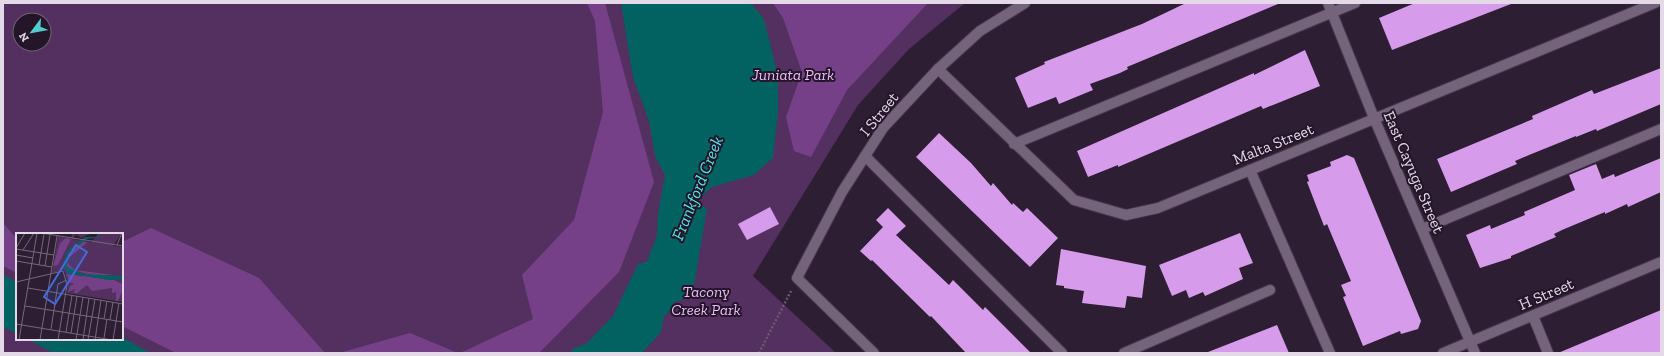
<svg xmlns="http://www.w3.org/2000/svg" width="1664" height="356" viewBox="0 0 1664 356" font-family="'Zilla Slab',serif">
<style>
.green{fill:#53305f;fill-rule:evenodd}
.forest{fill:#764088}
.water{fill:#026161}
.building{fill:#d69bea}
.lines{fill:none;stroke-linecap:round;stroke-linejoin:round}
.service-casing{stroke:#47394b;stroke-width:12}
.minor-casing{stroke:#47394b;stroke-width:12}
.path{stroke:#695b6d;stroke-width:2.5;stroke-dasharray:2 2;stroke-linecap:butt}
.service{stroke:#75637c;stroke-width:10}
.minor{stroke:#75637c;stroke-width:10}
.labels{text-anchor:middle;dominant-baseline:central;stroke-width:4;stroke-linejoin:round;paint-order:stroke}
.park-label{font-size:16px;font-style:italic;fill:#eabdf9;stroke:#241529}
.street-label{font-size:16px;fill:#e3d9e7;stroke:#241529}
.water-label{font-size:17px;font-style:italic;fill:#50e7e7;stroke:#241529}
.inset-road{fill:none;stroke:#76697b;stroke-width:1}
.view{fill:#456adb;fill-opacity:0.15;stroke:#456adb;stroke-width:2}
.inset-edge{fill:none;stroke:#e3d9e7;stroke-width:2}
</style>
<rect width="100%" height="100%" fill="#2e1e33"/>
<path class="green" d="M3,3H965L909,49L858,105L753,276L836,353H3ZM20,20H44V44H20ZM17,234H122V339H17Z"/>
<g class="forest">
<path d="M587,3H605L654,182L619,272L539,353H460L533,319L522,275L574,220L603,112L595,21Z"/>
<path d="M773,3H928L847,90L811,157L794,151L786,117L802,72L783,18Z"/>
<path d="M3,223L17,239V273L3,266Z"/>
<path d="M151,228L259,278L325,353H176L122,326V242Z"/>
<path d="M410,333L458,353H339Z"/>
</g>
<g class="water">
<path d="M621,3H751L764,19L778,76V111L773,158L754,175L712,187L697,201L707,209L692,297L674,302L671,310L664,316L661,332L642,353H570L574,348L586,344L613,316L638,264L647,262L657,235L658,213L665,175L655,156L649,121L633,77Z"/>
<path d="M3,275L17,282V334L3,327Z"/>
<path d="M122,337L150,353H54L27,339H122Z"/>
</g>
<g class="building">
<path d="M1186,3L1278,4L1127,67L1128,69L1120,73L1090,84L1093,90L1059,104L1056,97L1028,108L1015,78L1018,76L1045,64L1044,62L1142,24Z"/>
<path d="M1415,3H1511V4L1392,50L1379,18Z"/>
<path d="M1305,50L1320,86L1263,109L1261,106L1118,167V165L1088,177L1077,151L1254,73V75Z"/>
<path d="M1661,68V104L1597,131L1596,129L1576,137V136L1529,155L1515,161L1517,164L1451,192L1437,159L1533,119L1532,116L1592,90L1594,94Z"/>
<path d="M939,133L971,163L991,186L993,183L1012,205L1013,203L1023,212L1027,208L1058,238L1030,267L916,157Z"/>
<path d="M1347,155L1354,158L1421,321L1418,329L1401,334L1400,331L1363,346L1343,297L1346,296L1341,285L1351,281L1327,224L1324,226L1307,182L1309,181L1307,175L1331,166L1330,162Z"/>
<path d="M1661,158V192L1628,207L1627,204L1605,214V212L1562,230L1554,234L1556,237L1511,256V258L1480,268L1466,235L1490,225L1491,229L1525,215L1524,212L1575,190L1569,175L1596,164L1602,179L1614,174L1615,177Z"/>
<path d="M770,207L779,224L747,240L738,224Z"/>
<path d="M888,208L906,226L896,235L949,285L953,280L983,310L985,307L1031,353H966L931,316L930,317L872,260L871,261L860,251L883,227L876,220Z"/>
<path d="M1240,233L1253,263L1239,268L1243,279L1205,296L1203,292L1189,298L1186,290L1172,296L1159,265Z"/>
<path d="M1061,249L1146,266L1142,298L1127,296L1125,308L1082,303L1084,291L1064,288V286L1056,285Z"/>
<path d="M1661,310V353H1558Z"/>
<path d="M1277,325L1289,353H1209L1208,352Z"/>
</g>
<g class="lines">
<g class="service-casing">
<g id="service">
<path d="M1014,144L1355,3"/>
<path d="M865,156L1062,353"/>
<path d="M1250,170L1330,353"/>
<path d="M1422,229L1661,129"/>
<path d="M1533,316L1548,353"/>
<path d="M1124,353L1270,290"/>
</g>
</g>
<g class="minor-casing">
<g id="minor">
<path d="M1328,3L1374,118L1475,353"/>
<path d="M938,69L1074,200L1126,215L1158,208L1655,3"/>
<path d="M874,353L797,278L842,192L883,128L938,69L980,31L1025,3"/>
<path d="M1443,353L1661,262"/>
</g>
</g>
<path class="path" d="M759,353L791,291"/>
<use href="#service" class="service"/>
<use href="#minor" class="minor"/>
</g>
<g class="labels">
<g class="park-label">
<text x="793" y="74">Juniata Park</text>
<text x="706" y="291">Tacony<tspan x="706" dy="18">Creek Park</tspan></text>
</g>
<g class="street-label">
<text transform="translate(879 114) rotate(-51)">I Street</text>
<text transform="translate(1273 144) rotate(-22)">Malta Street</text>
<text transform="translate(1414 172) rotate(67)">East Cayuga Street</text>
<text transform="translate(1546 294) rotate(-23)">H Street</text>
</g>
<g class="water-label">
<text transform="translate(697 188) rotate(-68)">Frankford Creek</text>
</g>
</g>
<g transform="translate(16 233)">
<rect width="107" height="107" fill="#2e1e33"/>
<path d="M56,0H76L65,5L60,1L57,6L75,9L83,0H106L97,13L107,14V69L51,60L52,49L48,37L36,40L42,3L55,6Z" fill="#53305f"/>
<path d="M50,5L55,6L42,32L37,33L44,10ZM67,9H72L51,26L53,32L59,37L98,42H75L53,36L49,28L52,21ZM51,41L98,47L106,51L107,56L102,68H100V59L96,60V55L76,58L71,52L61,60H58L59,56L52,59L54,53L58,51L53,49Z" fill="#764088"/>
<path d="M82,0L84,4L71,6L52,20L51,34L68,41L107,43V46L92,47L51,40L47,30L51,18L69,4H81Z" fill="#026161"/>
<path class="inset-road" d="M25,0L107,13M101,12L106,0M0,15L9,0M0,16L38,22M7,17L18,0M0,22L17,25M0,28L36,34M23,32L28,1M29,33L34,2M0,49L47,38L51,52L42,107M12,55L107,71M9,73L107,89M88,86L91,68M94,87L97,69M0,91L96,107M35,96L42,51L51,47M50,99L56,62M55,100L61,63M88,105L91,86M3,107L21,0M24,107L41,3M60,107L67,64M67,107L73,65M72,107L79,66M79,107L85,67M97,107L103,70"/>
<path class="view" d="M60,12L71,19L39,71L28,64Z"/>
<rect width="107" height="107" class="inset-edge"/>
</g>
<rect width="1664" height="356" fill="none" stroke="#e3d9e7" stroke-width="8"/>
<g transform="translate(32 32) rotate(238)"><circle r="19" fill="#241529" stroke="#706375"/>
<path d="M0-3L7 15L0 10L-7 15Z" fill="#52cdcc"/>
<text y="-6" font-size="11" font-weight="bold" text-anchor="middle" fill="#e3d9e7">N</text>
</g>
</svg>
